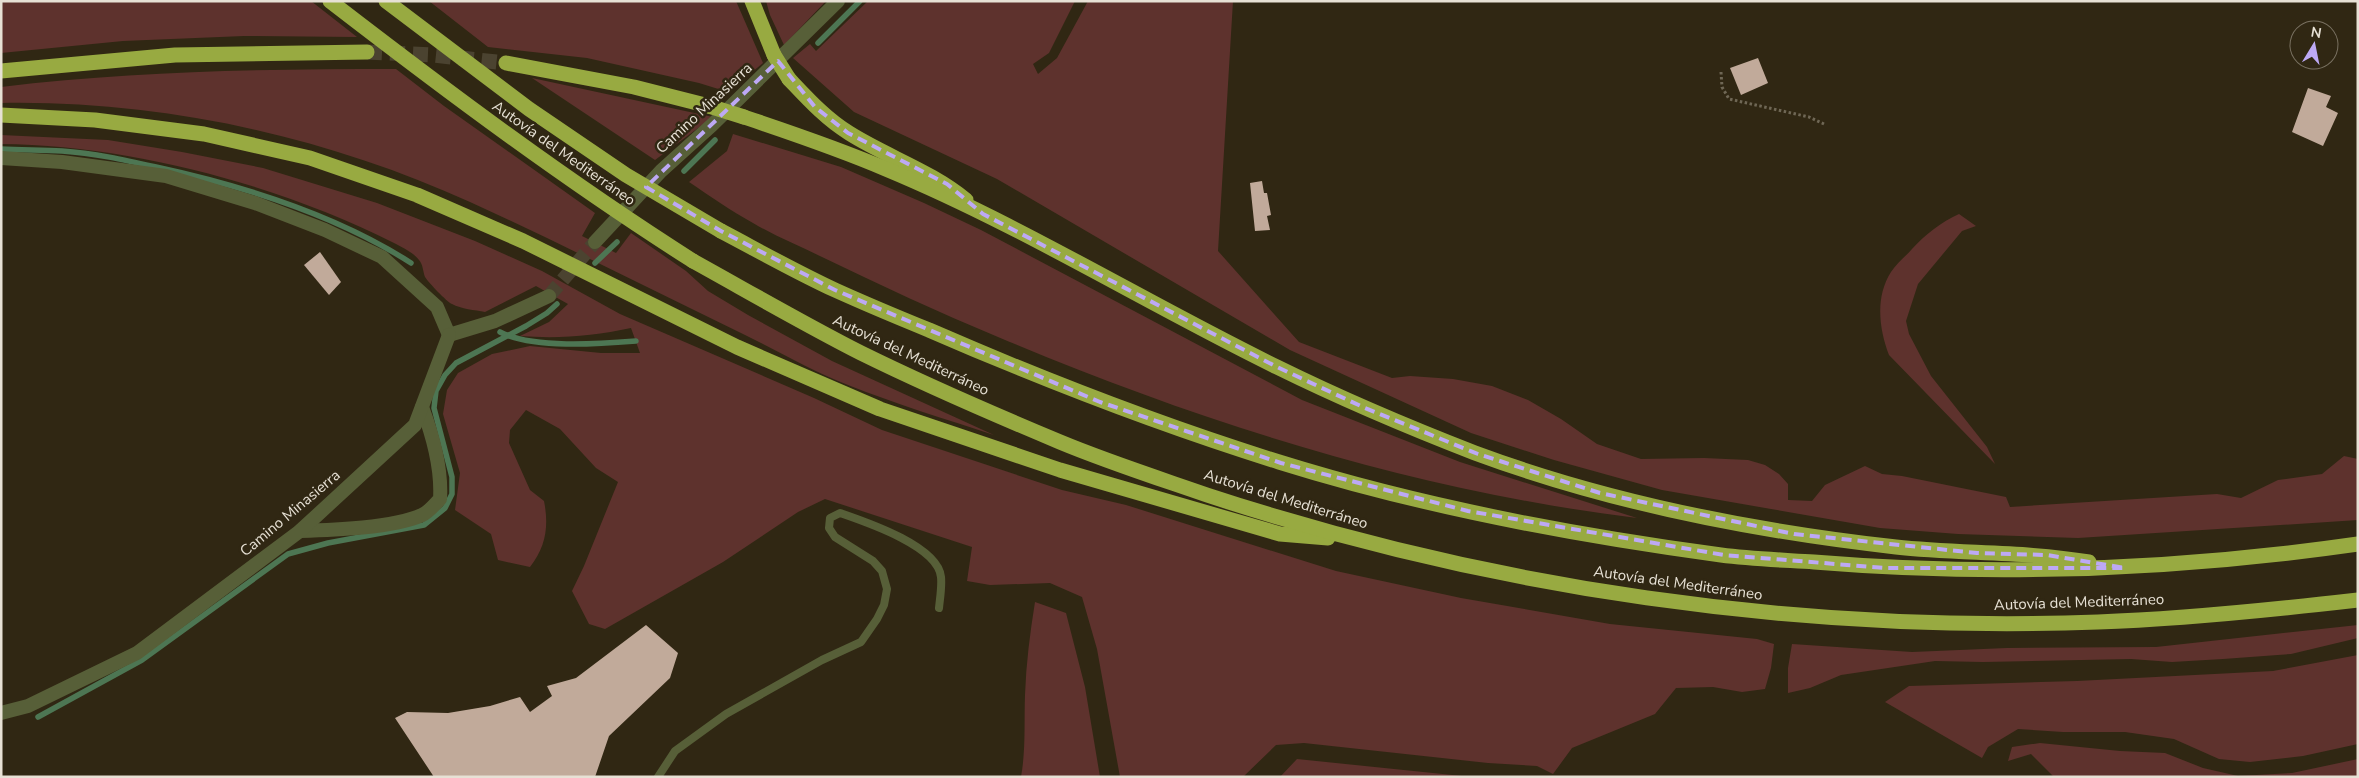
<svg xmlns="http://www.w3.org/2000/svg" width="2359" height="778" viewBox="0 0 2359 778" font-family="'Nunito Sans',sans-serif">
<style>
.green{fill:#5e322d}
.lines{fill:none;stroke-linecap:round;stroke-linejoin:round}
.stream{stroke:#4d7653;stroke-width:5.5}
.building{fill:#c1aa9a}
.minor-tunnel{stroke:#4b4330;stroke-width:14;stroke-dasharray:14 7;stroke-linecap:butt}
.motorway-tunnel{stroke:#4b4330;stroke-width:15;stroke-dasharray:15 8;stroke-linecap:butt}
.path{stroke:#6f6755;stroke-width:3;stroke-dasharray:2.5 2.5;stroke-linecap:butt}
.service{stroke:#575f38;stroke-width:8}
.minor{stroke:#575f38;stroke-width:14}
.motorway{stroke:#98aa41;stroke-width:15}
.motorway-bridge{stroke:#98aa41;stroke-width:15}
.marked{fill:none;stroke:#bda9f5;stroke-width:4;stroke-dasharray:10 6;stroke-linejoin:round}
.labels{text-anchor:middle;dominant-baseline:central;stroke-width:5;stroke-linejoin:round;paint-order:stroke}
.street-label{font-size:15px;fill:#e7e1d5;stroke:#302713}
</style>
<rect width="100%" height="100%" fill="#302713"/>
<g class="green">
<path d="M1,1H311L357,37L244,36L123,41L1,53Z"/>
<path d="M429,1H736L763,63L728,92L699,83L587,58L488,47Z"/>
<path d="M766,1H826L784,45L770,15Z"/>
<path d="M868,1H1075L1049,53L1033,64L1038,74L1057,58L1088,1H1233L1218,251L1299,342L1392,378L1410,376L1453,379L1492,386L1528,400L1561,419L1597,444L1641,459L1704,458L1748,460L1765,465L1779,474L1788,484V500L1812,501L1825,485L1865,466L1882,474L1902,476L2006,497L2010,507L2217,494L2241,498L2278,480L2322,474L2344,456L2358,459V520L2078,538L1958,534L1880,528L1662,490L1554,460L1471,433L1290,350L997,179L854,112L793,58L810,44L816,51Z"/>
<path d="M396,69L444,106L595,213L582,236L616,253L631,233L686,271L708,291L748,315L832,361L994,435C945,419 896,404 848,385C812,371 778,351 743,334C652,290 562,244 470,202C325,136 161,100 1,103V87C133,71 264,69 396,69Z"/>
<path d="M532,78L713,117L655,160Z"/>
<path d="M733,134L841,167L924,203L981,230L1302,400L1460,462L1637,518C1416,491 1202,423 998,337C938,312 880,285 822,257C799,246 775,236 753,223C731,211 710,196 689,182L727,151Z"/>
<path d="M1,135L108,140L182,152L263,168L377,203L475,241L542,271L620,314L814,398L882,430L1062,490L1126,505L1336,571L1461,598L1610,624L1757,639L1774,644L1771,668L1765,689L1742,692L1713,687L1676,688L1655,714L1572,748L1553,774L1537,766L1488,763L1304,743L1276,745L1243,777H1120L1097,649L1082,597L1050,583L990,585L967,581L972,547L825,499L798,512L723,562L605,629L589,624L572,591L584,566L618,482L596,468L560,429L526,410L510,430L509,443L530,490L544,501C549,526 546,547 530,567L498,560L491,534L455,510L460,473L443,414L447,390L458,373L492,354L530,346L601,353H640L631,328C594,336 559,339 520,336L549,322L568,304L536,286L485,312C475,310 461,309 452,304C447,302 428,282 425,277C423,272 423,264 419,260C414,253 402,247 394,243C279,185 130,145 1,144Z"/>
<path d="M1959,214L1976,226L1962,231L1918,284L1906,321L1909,334L1931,376L1987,447L1995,464L1889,355C1879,329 1875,297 1891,272C1896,264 1906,256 1912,249C1926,234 1941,222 1959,214Z"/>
<path d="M1035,602L1066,613L1085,687L1100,777H1021C1026,749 1024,723 1025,695C1026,664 1030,633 1035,602Z"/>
<path d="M2358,625V638L2291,654L2223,659L2172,662L2131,659L1983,662L1935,661L1841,675L1810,688L1788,693V668L1792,644L1912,652L2007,648L2156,647Z"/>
<path d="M2358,655V744L2303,756L2250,762L2219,759L2174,739L2125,732H2063L2018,729L1988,747L1982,758L1885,702L1909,686L2077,681L2273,671Z"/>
<path d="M2040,743L2120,751L2165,753L2203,768L2238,776L2292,773L2358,759V777H2054L2031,754L2008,761L2012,747Z"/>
<path d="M1297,759L1462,776L1472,777H1280Z"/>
</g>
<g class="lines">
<g class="stream">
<path d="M818,43L860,1"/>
<path d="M1,149C22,150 42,150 62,151C94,153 125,160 156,167C244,186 335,214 411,263"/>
<path d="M684,171L715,140"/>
<path d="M595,263L617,242"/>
<path d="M500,332C532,349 599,344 636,341"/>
<path d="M38,717L142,660L288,554L328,543L424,525L445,508L452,494V477L434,408L436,391L445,375L456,363L526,326L547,313L557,304"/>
</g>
</g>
<g class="building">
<path d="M1758,58L1768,83L1741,95L1730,68Z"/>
<path d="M2308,88L2331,96L2326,107L2338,113L2323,146L2292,132Z"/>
<path d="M1262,181L1264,193H1267L1271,215L1267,216L1270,230L1255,231L1250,183Z"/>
<path d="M320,252L341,282L329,295L304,265Z"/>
<path d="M646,625L678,653L670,678L609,736L595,777H434L395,718L407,712L448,713L490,706L520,697L530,712L552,696L547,686L576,678Z"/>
</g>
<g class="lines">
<path class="minor-tunnel" d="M549,296L595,242"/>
<path class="motorway-tunnel" d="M367,52L433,55L506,63"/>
<path class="path" d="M1721,72L1722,87L1729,99L1809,117L1824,124"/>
<path class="service" d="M658,777L675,751L726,714L822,660L861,642L877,619L884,605L887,589L882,571L873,561L835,537L829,528L830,518L840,513C866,522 938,546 941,577C942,587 940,598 939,608"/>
<g class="minor">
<path d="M1,158L62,162L166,176L255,203L325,230L382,257L437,307L449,335"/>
<path d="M595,242L661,171L712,125L838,1"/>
<path d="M449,335L495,321L549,296"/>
<path d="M300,531C333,530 393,528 422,515C429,512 435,504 440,499C442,468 433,436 422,407"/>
<path d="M1,713L28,706L137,653L300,531L415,425L449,335"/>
</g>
<g class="motorway">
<path d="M752,1L774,55"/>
<path d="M506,63L634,87L709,106"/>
<path d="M1,71L175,55L367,52"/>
<path d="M789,79C808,99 826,119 849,133C887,157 931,171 966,200"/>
<path d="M1,115L95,120L204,134L310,158L417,195L523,241L737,347L880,409L1060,470L1280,534L1328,538"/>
<path d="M744,117C792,133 839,149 886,169C1021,225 1146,303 1277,367C1342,399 1408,427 1475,453C1610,503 1753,531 1896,547C1960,554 2025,551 2089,562"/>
<path d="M721,231C759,251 796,272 835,290C866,304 897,317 929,330C1044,380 1160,425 1279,462C1423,507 1572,535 1721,555C1752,559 1783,560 1814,562C1996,577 2177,570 2358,544"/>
<path d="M693,261C749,292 804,324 861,353C926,385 993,414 1060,442C1108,462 1158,478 1207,495C1493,589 1797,633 2098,622C2185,619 2271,610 2358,600"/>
</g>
<g class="motorway-bridge">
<path d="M330,1C448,92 567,181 693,261"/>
<path d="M386,1L529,109L626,175L721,231"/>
<path d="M774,55L789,79"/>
<path d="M709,106L744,117"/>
</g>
</g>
<path class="marked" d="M778,61L815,107L848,133L947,184L983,214L1277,367L1365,408L1478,454L1600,493L1794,534L1977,553L2047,555L2125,568H1885L1724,555L1468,511L1281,463L1100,402L835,290L721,231L646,187Z"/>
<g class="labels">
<g class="street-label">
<text transform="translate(704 108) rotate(-43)">Camino Minasierra</text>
<text transform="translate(564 153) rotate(35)">Autovía del Mediterráneo</text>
<text transform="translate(911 355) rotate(25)">Autovía del Mediterráneo</text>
<text transform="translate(1286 499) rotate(17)">Autovía del Mediterráneo</text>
<text transform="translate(290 513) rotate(-40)">Camino Minasierra</text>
<text transform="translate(1678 583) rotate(8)">Autovía del Mediterráneo</text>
<text transform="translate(2079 602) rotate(-2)">Autovía del Mediterráneo</text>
</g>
</g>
<rect width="2359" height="778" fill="none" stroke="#e7e1d5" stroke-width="5"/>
<g transform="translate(2314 45) rotate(10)"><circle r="24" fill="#302713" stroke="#797161"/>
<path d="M0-4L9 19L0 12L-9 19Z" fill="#bda9f5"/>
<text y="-8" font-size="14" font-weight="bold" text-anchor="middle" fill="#e7e1d5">N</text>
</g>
</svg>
